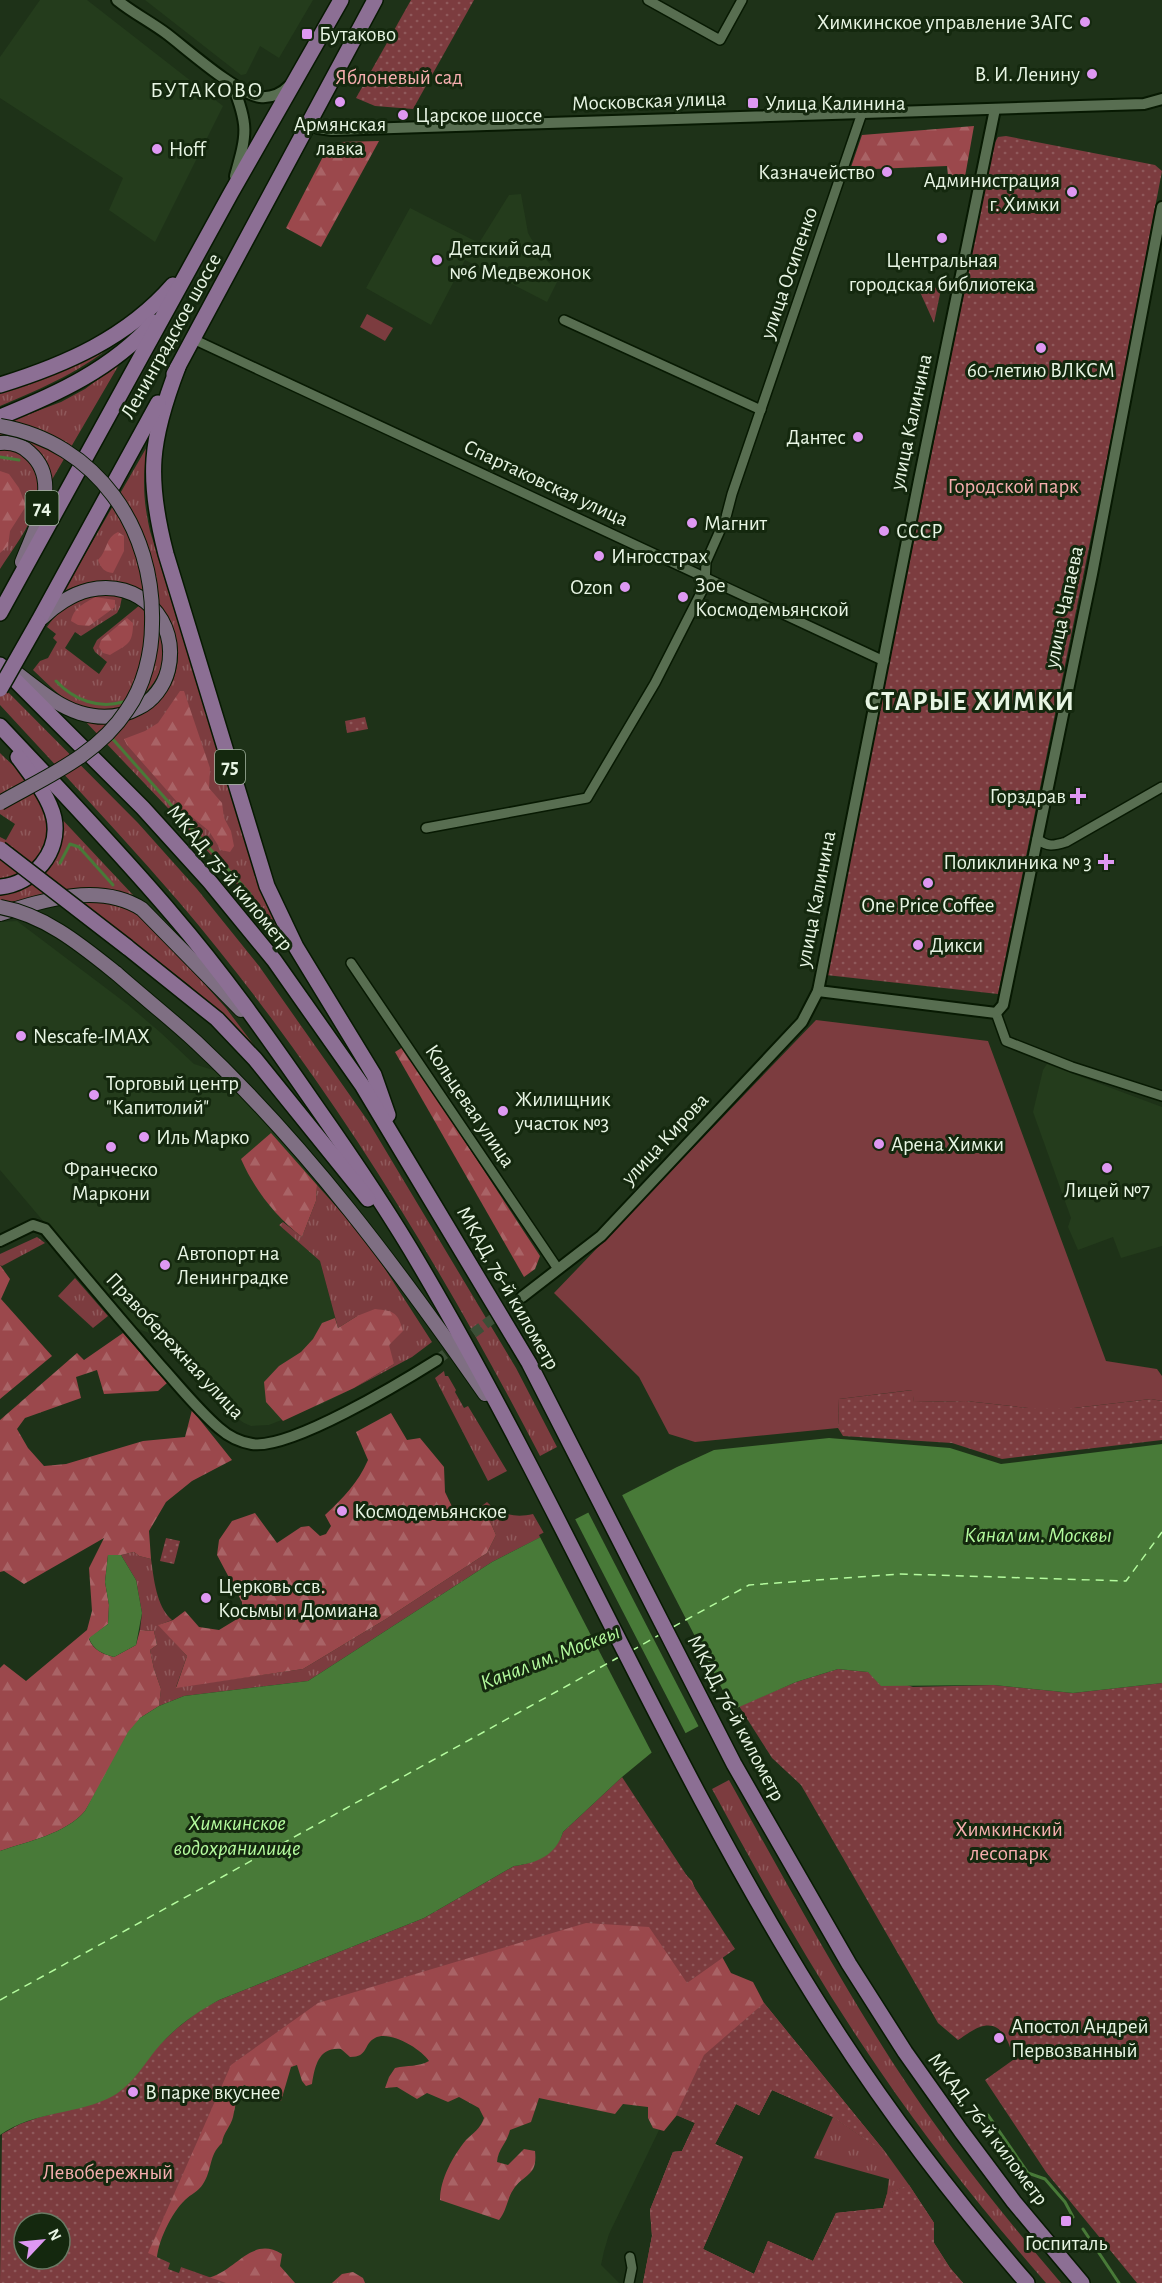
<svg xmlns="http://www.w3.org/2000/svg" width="1162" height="2283" viewBox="0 0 1162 2283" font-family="'Alegreya Sans',sans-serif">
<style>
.built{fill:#243c1c}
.grass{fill:url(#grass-tufts)}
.forest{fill:url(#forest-firs)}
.park{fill:url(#park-dots);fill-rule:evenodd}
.garden{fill:#7c3c3f}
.water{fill:#487a38}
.pier{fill:#1e3218}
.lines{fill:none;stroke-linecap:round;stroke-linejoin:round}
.stream{stroke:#487a38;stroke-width:3}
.ferry{stroke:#b4fb9e;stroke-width:1.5;stroke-dasharray:8 6;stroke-linecap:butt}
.tertiary-tunnel{stroke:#3c4f37;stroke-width:10;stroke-dasharray:10 5;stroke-linecap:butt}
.minor-casing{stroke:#071902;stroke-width:12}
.tertiary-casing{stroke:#071902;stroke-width:14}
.primary-casing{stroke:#071902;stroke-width:16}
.trunk-casing{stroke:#071902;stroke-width:18}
.minor{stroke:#586e51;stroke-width:9}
.tertiary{stroke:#586e51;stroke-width:10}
.primary{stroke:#7f6f83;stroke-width:14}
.trunk{stroke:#8c6f94;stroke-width:15}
.primary-bridge-casing{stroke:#071902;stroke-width:16;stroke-linecap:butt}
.trunk-bridge-casing{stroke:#071902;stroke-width:18;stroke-linecap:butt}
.primary-bridge{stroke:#7f6f83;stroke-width:14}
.trunk-bridge{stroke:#8c6f94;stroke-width:15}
.poi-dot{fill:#de98f2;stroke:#14280e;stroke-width:2}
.labels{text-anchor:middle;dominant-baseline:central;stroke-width:6;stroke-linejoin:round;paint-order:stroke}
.shield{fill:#14280e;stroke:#a8b8a4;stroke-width:1.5}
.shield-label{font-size:20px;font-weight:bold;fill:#e8f5e4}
.poi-label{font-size:21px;fill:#e8f5e4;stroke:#14280e;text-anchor:start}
.park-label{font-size:21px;fill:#f6aeaf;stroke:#14280e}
.street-label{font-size:21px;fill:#e8f5e4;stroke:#14280e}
.neighbourhood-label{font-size:22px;letter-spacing:1.5px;fill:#e8f5e4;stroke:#14280e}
.water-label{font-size:22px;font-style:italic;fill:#b4fb9e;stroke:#14280e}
.district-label{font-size:27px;font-weight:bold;letter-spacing:1.5px;fill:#e8f5e4;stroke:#14280e}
</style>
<defs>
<pattern id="grass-tufts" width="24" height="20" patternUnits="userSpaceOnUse" patternTransform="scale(1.5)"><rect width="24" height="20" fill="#7c3c3f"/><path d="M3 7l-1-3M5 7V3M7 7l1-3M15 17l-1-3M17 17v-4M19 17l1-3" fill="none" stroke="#8f595b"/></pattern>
<pattern id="forest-firs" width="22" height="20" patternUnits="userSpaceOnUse" patternTransform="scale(1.5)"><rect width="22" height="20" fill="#9b484c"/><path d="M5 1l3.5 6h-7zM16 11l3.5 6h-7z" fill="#a96366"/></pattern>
<pattern id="park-dots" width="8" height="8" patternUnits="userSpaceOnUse" patternTransform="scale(1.5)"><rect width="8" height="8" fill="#7c3c3f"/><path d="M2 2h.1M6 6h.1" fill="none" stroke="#8f595b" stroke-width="1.8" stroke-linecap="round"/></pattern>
</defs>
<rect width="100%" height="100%" fill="#1e3218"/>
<g class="built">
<path d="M40,0H87L223,106L155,242L109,210L123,178L0,98V57Z"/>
<path d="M145,0H313L279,58L260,46L246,74L241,75Z"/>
<path d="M521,194L528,233L539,252L553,267L562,272L547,302L465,260L431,325L366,288L410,208L479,243L509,195Z"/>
<path d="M17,921L127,1004L161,1033L194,1064L219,1072L259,1115L320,1188L279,1225L320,1261L354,1388L322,1404L269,1425L251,1426L244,1423L222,1407L152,1334L133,1327L0,1170V922Z"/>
<path d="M1047,1064L1162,1107V1246L1121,1258L1113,1237L1078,1250L1068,1227L1071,1218L1033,1112L1043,1070Z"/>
<path d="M586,1923L660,2128L609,2234L604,2251L601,2265L619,2283H226L181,2267L179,2273L168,2269L148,2253L231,2065Z"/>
</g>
<g class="grass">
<path d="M121,338C83,371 45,387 0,406V390Z"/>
<path d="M120,363L50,483C48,450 25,448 0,437V425L61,402L85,389Z"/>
<path d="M148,445C142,475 143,501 150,531L257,881L267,906L295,957L236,883L186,827L84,720C104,726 124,724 142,714C206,678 178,586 109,581C93,580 78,585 64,591Z"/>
<path d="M0,448C17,450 30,455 36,472C48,506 17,542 0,569Z"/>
<path d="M107,594L122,597L120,607L117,613L81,636L75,632L65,648L99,674L107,662L95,652L93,648L97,640L140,605C145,610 153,615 157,621C164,632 166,644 164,656C158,696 119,719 80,707C62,700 47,683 33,670L40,661L48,658L57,642L53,638L56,634L47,627C62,605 81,595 107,594Z"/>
<path d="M0,684L138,823L197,889L259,966L368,1121L516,1368L557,1447L540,1456C438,1260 322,1070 179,902C121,835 60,770 0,705Z"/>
<path d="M0,753C12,765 29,778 38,794C53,819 53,855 26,872C19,877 8,878 0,881V837L6,840L15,824L0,814Z"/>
<path d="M59,816L133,895C100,886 71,893 38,898C26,900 12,903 0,901V892L21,889L33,882Z"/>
<path d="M78,899L119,902L146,919L226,1008L262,1056L261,1057L216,1010L189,985Z"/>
<path d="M317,1185L367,1241L432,1342L412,1357L354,1388L394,1364L357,1316L338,1328L320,1261L279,1225L283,1222L302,1237L316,1201Z"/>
<path d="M37,1237L45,1243L2,1266L0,1265V1254Z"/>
<path d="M75,1278L108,1316L93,1328L58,1296Z"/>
<path d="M444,1371L445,1376H448L456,1390L455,1392L464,1408L468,1406L507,1471L488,1481L435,1378Z"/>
<path d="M487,1502C500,1515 516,1518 533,1514L545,1535L492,1562L308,1681L184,1696L159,1706L161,1689L154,1669L150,1650L157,1645L154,1631L140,1630L142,1613L136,1580L121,1555L134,1552L139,1556L151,1559C154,1579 156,1606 172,1620L159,1625L187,1656L176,1687L303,1669L386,1619L487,1553L496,1535L483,1505Z"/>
<path d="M729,1780C782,1875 834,1971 893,2063C943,2140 1001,2213 1061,2283H1046C987,2215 931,2146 880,2071C818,1981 764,1885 712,1789Z"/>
<path d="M833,2117L886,2153L909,2185L887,2194L889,2179L814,2158Z"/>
</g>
<g class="forest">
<path d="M974,126L963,188L949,185L947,166L850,170L862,135Z"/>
<path d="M379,141L321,247L286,228L329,145L340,142Z"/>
<path d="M0,471L9,474L19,488L26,506L10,531L8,546L0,553Z"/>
<path d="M118,532L124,536V551L113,573C104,572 101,568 98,560C108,550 105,538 118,532Z"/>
<path d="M95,597L115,600V607L89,626L78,625L71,621C74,607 84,604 95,597Z"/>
<path d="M127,618L133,623C133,644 128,644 110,655L103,653L99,647L101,640Z"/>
<path d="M180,691H184L210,768L209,788L222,803L224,818L231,831L234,846L230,852L221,850L209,831L185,811L127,745L124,739L145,731L158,723Z"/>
<path d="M403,1047L540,1256L535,1269L524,1277L395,1052Z"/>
<path d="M271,1133L317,1185L316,1201L302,1237C276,1217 254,1189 241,1159Z"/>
<path d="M0,1265L10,1279L1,1299L52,1356L0,1399Z"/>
<path d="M375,1309C395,1311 398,1313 403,1331L389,1345L394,1364L354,1388L283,1421L266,1402L264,1382L279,1366L301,1352L313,1339L322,1323L335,1318L338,1328L357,1316Z"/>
<path d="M123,1333L167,1383L158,1391L104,1394L97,1370L76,1377L81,1398L25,1418L17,1429L28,1448L44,1466L66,1464L143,1441L185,1437L192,1410L232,1460L192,1481L166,1502L149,1531L151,1559L139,1556L134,1552L121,1555H108L105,1582L109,1605L108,1624L89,1639C93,1650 103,1654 114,1657L136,1645L140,1630L154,1631L157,1645L150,1650L154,1669L161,1689L159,1706L140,1718L85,1811C65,1834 29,1841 0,1851V1668L4,1664L26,1681L87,1630L92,1611L89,1568L104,1538L24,1584L4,1571L0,1572V1420L77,1353L84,1360Z"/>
<path d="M391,1413L407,1440L420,1438L444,1467L445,1492L458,1519L483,1505L496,1535L487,1553L386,1619L303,1669L176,1688L187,1656L158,1625L173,1620L185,1611L199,1627L219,1630L242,1616V1602L217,1555L219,1540L232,1521L255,1513L277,1543L301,1527L309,1526L320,1536L326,1534L331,1526L325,1515C343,1498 358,1483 368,1460L356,1432Z"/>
<path d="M683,1872L692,1881L720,1953L731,1973L753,1982L764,2003L886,2153L833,2117L772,2090L759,2115L736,2104L715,2144L743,2157L703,2249L754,2274L768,2241L813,2261L836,2213L883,2208L887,2194L909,2185L934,2223V2243L950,2268L963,2283H643L652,2236L650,2210L673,2152L682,2151L695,2123L677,2115L664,2131L653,2128L648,2118V2107L623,2104L615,2114L539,2098L531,2122L510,2130C507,2143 498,2149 497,2162L508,2165L524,2149L535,2151C538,2177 524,2173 513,2190C507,2199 507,2210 499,2220L440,2200C440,2179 453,2156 466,2140C474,2132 480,2129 484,2118L479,2108L459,2097L448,2102L427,2093L417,2099L397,2087L385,2088L389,2077L395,2068C408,2065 418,2067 429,2061C421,2049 390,2030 375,2038C363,2044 369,2057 350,2057L341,2049C319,2047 315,2065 312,2084L306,2086L302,2081L297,2065L291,2067L281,2101L244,2085C236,2096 236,2104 233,2117C231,2126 223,2133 222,2143C208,2156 213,2169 203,2184C198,2192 191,2194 185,2200C171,2213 154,2248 157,2267C172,2271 192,2281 207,2278C236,2272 251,2235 282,2254L280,2266L295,2283H32L60,2259V2223H24L161,2058Z"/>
<path d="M353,2272L363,2278L365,2283H332L342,2274Z"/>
</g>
<g class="park">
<path d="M411,0H474L413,109L375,106L356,98Z"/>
<path d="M1006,136L1155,165L1162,171L1109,449L998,994L826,975L994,144L998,137Z"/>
<path d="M916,283L941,289L934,323Z"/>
<path d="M365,717L368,729L347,733L345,721Z"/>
<path d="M913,1390L914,1402L966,1401L1028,1408H1074L1151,1399L1162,1401V1440L1002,1459L952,1443L843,1436L838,1428L839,1399Z"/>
<path d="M166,1538L180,1541L174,1564L160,1561Z"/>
<path d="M838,1669L868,1672L913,1687L994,1685L1073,1693L1162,1683V2283H1137L1046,2172L985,2080L1013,2060C1011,2046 1003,2022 984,2026C976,2027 966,2035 958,2040L938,2023L801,1785L772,1758L739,1706L796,1682Z"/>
<path d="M622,1777L735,1949L687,1983L649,1927L586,1923L318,2003L231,2065L148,2253L170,2263L168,2269L179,2273L181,2267L226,2283H0L2,2134L20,2124L40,2117L99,2102L176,2029L200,2010L219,2000L424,1918L514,1866C534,1864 557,1852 563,1832ZM24,2223H60V2259H24Z"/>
<path d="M764,2003L886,2153L833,2117L772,2090L759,2115L736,2104L715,2144L743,2157L703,2249L754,2274L768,2241L813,2261L836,2213L883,2208L887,2194L909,2185L934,2223V2243L950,2268L963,2283H643L652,2236L650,2210L673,2152L682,2151L695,2123L676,2115L704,2055Z"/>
</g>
<g class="garden">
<path d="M367,314L393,328L385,341L360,327Z"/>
<path d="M816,1020L988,1041L1106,1361L1157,1369L1162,1376V1401L1151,1399L1074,1408H1028L966,1401L914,1402L912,1390L839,1399L838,1428L695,1442L669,1434L639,1377L554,1293Z"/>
</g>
<g class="water">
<path d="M829,1438L950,1448L1001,1464L1162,1444V1683L1073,1693L994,1685L881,1686L868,1672L838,1669L796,1682L712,1719L656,1749L622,1777L563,1832C556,1855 538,1863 514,1866L424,1918L219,2000C197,2012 177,2026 160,2045C145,2062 134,2084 113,2096C79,2115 35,2110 0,2135V1851C29,1841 65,1834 85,1811L128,1732L140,1718L159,1706L184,1696L308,1681L492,1562L677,1467L714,1450Z"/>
<path d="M108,1555H121L136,1580L142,1613L136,1645L114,1657C103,1654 93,1650 89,1638L108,1624L109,1605L105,1582Z"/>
</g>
<g class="pier">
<path d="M621,1493L734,1712L700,1729L587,1510Z"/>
<path d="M574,1517L687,1736L653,1755L539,1535Z"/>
</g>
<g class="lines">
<g class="stream">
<path d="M0,457L19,460"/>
<path d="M56,681C74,700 98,709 123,702"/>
<path d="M110,736L250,894"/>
<path d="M60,863L70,844L79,847L113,885"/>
<path d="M988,2115L1028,2173L1045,2179L1065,2202L1073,2217"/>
<path d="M1083,2229L1119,2283"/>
</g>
<g class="ferry">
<path d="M673,1627L749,1585L900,1574L1126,1581L1162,1532"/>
<path d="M631,1651L661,1634"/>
<path d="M0,2000L619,1657"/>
</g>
<path class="tertiary-tunnel" d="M437,1360L522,1297"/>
<g class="minor-casing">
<g id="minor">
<path d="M648,0L720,40L742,0"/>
<path d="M564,320L761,410"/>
<path d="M193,339L884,661"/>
<path d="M426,828L587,798L655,683L705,585L706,562L726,517L732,494L862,113"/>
<path d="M1037,839C1048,847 1053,846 1066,842L1162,787"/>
<path d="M351,963L558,1269"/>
<path d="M996,1013L1006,1041L1072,1067L1162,1096"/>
<path d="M629,2283L632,2268L630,2257"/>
</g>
</g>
<g class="tertiary-casing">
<g id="tertiary">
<path d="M117,0C133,13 151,22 167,34C188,50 236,93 260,97C271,98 281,94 289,86"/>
<path d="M232,84C249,125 247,134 235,176"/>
<path d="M312,116L318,128L332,130L1144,104L1162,99"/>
<path d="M818,991L996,1013L1003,1005L1092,574L1162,207"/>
<path d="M0,1241L33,1225L45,1229C83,1275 121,1320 160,1365C179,1386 198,1410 219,1428C228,1436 240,1442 252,1444C290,1450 402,1382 437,1360"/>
<path d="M522,1297L601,1236L802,1022L818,991L919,480L995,109"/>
</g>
</g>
<g class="primary-casing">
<g id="primary">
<path d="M0,443C11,442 22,445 30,453C63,482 34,530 22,562"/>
<path d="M11,669C32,684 54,705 80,713C100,719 120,718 138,708C153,701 164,686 168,670C180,621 139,578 89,590C72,594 54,606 42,618"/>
<path d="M0,914C44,900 100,882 142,909L241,1010"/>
<path d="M116,973C142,996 170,1018 196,1042C307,1146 398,1269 485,1394"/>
</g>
</g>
<g class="trunk-casing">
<g id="trunk">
<path d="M178,367C150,440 146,477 166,554L267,886L296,947L374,1075L388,1115"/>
<path d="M174,374L375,0"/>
<path d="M0,385C65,365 127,338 173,285"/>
<path d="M0,417C57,394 112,369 154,322"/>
<path d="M0,613L231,193L341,0"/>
<path d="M38,622L158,403"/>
<path d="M0,665L143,808L210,882L274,960L362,1085L529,1363L734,1764L849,1964L905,2052L961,2131L1014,2202L1082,2283"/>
<path d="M0,726C58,788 117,849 172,914C223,973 268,1037 313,1102C351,1156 388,1210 421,1267C561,1505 668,1762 814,1996C877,2098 949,2193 1027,2283"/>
<path d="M0,887C33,884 61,852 54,818C49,796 31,775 18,757"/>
<path d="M127,947L217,1019L255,1059L368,1199"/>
</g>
</g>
<use href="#minor" class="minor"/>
<use href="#tertiary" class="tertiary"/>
<use href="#primary" class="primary"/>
<use href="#trunk" class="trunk"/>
<g class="primary-bridge-casing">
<g id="primary-bridge">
<path d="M0,426C97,443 155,529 152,624C152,653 144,686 127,710C97,756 45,777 0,803"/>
<path d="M0,907C45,915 81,945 116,973"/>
</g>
</g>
<g class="trunk-bridge-casing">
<g id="trunk-bridge">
<path d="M0,689L38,622"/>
<path d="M0,849L127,947"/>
</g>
</g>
<use href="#primary-bridge" class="primary-bridge"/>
<use href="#trunk-bridge" class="trunk-bridge"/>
</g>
<g class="poi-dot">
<circle cx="1085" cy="22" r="6"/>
<rect x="301" y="28" width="12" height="12" rx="3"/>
<circle cx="1092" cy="74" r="6"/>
<circle cx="340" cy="102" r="6"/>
<rect x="747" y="97" width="12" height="12" rx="3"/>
<circle cx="403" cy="115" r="6"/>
<circle cx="157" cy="149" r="6"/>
<circle cx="887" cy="172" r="6"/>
<circle cx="1072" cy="192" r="6"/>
<circle cx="942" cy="238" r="6"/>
<circle cx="437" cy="260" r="6"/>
<circle cx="1041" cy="348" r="6"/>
<circle cx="858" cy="437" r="6"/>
<circle cx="692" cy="523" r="6"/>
<circle cx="884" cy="531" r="6"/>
<circle cx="599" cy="556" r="6"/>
<circle cx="625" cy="587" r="6"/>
<circle cx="683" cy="597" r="6"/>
<path d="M1075 787h6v6h6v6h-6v6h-6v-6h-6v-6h6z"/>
<path d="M1103 853h6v6h6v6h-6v6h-6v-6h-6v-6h6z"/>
<circle cx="928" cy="883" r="6"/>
<circle cx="918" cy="945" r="6"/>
<circle cx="21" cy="1036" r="6"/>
<circle cx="94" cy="1095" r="6"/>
<circle cx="503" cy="1111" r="6"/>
<circle cx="144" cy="1137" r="6"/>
<circle cx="879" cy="1144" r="6"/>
<circle cx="111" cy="1147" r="6"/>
<circle cx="1107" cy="1168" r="6"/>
<circle cx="165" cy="1265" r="6"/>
<circle cx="342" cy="1511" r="6"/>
<circle cx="206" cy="1598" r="6"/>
<circle cx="999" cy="2038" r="6"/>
<circle cx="133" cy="2092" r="6"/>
<rect x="1060" y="2215" width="12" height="12" rx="3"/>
</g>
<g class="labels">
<g class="shield">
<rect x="25.5" y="491" width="33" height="34" rx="4.5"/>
<rect x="215" y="750" width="30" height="34" rx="4.5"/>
</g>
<g class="shield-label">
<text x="42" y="508">74</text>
<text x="230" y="767">75</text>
</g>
<g class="poi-label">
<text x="1073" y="22" text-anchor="end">Химкинское управление ЗАГС</text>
<text x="319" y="34">Бутаково</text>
<text x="1080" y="74" text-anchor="end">В. И. Ленину</text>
<text x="765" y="103">Улица Калинина</text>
<text x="415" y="115">Царское шоссе</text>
<text x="340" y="124" text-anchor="middle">Армянская<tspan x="340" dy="24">лавка</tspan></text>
<text x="169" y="149">Hoff</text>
<text x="875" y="172" text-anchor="end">Казначейство</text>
<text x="1060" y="180" text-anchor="end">Администрация<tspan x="1060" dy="24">г. Химки</tspan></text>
<text x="449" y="248">Детский сад<tspan x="449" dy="24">№6 Медвежонок</tspan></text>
<text x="942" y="260" text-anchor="middle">Центральная<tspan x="942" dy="24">городская библиотека</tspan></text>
<text x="1041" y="370" text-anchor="middle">60-летию ВЛКСМ</text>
<text x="846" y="437" text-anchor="end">Дантес</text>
<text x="704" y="523">Магнит</text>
<text x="896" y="531">СССР</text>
<text x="611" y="556">Ингосстрах</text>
<text x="695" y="585">Зое<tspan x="695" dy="24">Космодемьянской</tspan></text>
<text x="613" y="587" text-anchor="end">Ozon</text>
<text x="1066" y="796" text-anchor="end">Горздрав</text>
<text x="1092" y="862" text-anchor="end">Поликлиника № 3</text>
<text x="928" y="905" text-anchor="middle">One Price Coffee</text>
<text x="930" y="945">Дикси</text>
<text x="33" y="1036">Nescafe-IMAX</text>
<text x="106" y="1083">Торговый центр<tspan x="106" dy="24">"Капитолий"</tspan></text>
<text x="515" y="1099">Жилищник<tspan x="515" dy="24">участок №3</tspan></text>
<text x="156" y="1137">Иль Марко</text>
<text x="891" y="1144">Арена Химки</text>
<text x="111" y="1169" text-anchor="middle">Франческо<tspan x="111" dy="24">Маркони</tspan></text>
<text x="1107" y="1190" text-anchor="middle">Лицей №7</text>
<text x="177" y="1253">Автопорт на<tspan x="177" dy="24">Ленинградке</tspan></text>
<text x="354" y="1511">Космодемьянское</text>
<text x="218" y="1586">Церковь ссв.<tspan x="218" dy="24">Косьмы и Домиана</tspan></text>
<text x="1011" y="2026">Апостол Андрей<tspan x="1011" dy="24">Первозванный</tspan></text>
<text x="145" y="2092">В парке вкуснее</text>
<text x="1066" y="2243" text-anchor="middle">Госпиталь</text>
</g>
<g class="park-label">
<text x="399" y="77">Яблоневый сад</text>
<text x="1013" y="486">Городской парк</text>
<text x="1009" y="1829">Химкинский<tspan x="1009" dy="24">лесопарк</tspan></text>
<text x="108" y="2172">Левобережный</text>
</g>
<g class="street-label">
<text transform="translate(649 101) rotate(-2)">Московская улица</text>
<text transform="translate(789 273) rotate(-71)">улица Осипенко</text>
<text transform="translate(171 336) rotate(-61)">Ленинградское шоссе</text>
<text transform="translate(911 422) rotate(-78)">улица Калинина</text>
<text transform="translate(546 483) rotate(25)">Спартаковская улица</text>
<text transform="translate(1064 607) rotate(-78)">улица Чапаева</text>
<text transform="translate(230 878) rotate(50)">МКАД, 75-й километр</text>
<text transform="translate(816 899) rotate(-79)">улица Калинина</text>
<text transform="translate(470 1106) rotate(56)">Кольцевая улица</text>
<text transform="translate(665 1139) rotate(-47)">улица Кирова</text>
<text transform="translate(508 1288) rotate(60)">МКАД, 76-й километр</text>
<text transform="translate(175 1346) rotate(47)">Правобережная улица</text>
<text transform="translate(736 1718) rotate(62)">МКАД, 76-й километр</text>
<text transform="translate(988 2129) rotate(53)">МКАД, 76-й километр</text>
</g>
<g class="neighbourhood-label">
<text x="207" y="90">БУТАКОВО</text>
</g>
<g class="water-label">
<text x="1038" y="1535">Канал им. Москвы</text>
<text transform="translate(550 1657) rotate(-21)">Канал им. Москвы</text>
<text x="237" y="1823">Химкинское<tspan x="237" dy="25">водохранилище</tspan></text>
</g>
<g class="district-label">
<text x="970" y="701">СТАРЫЕ ХИМКИ</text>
</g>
</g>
<g transform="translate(42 2241) rotate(64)"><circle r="28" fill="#14280e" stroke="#697a64" stroke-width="1.5"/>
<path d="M0-4.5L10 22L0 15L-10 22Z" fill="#de98f2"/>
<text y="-9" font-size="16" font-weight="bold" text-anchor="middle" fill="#e8f5e4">N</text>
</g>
</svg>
